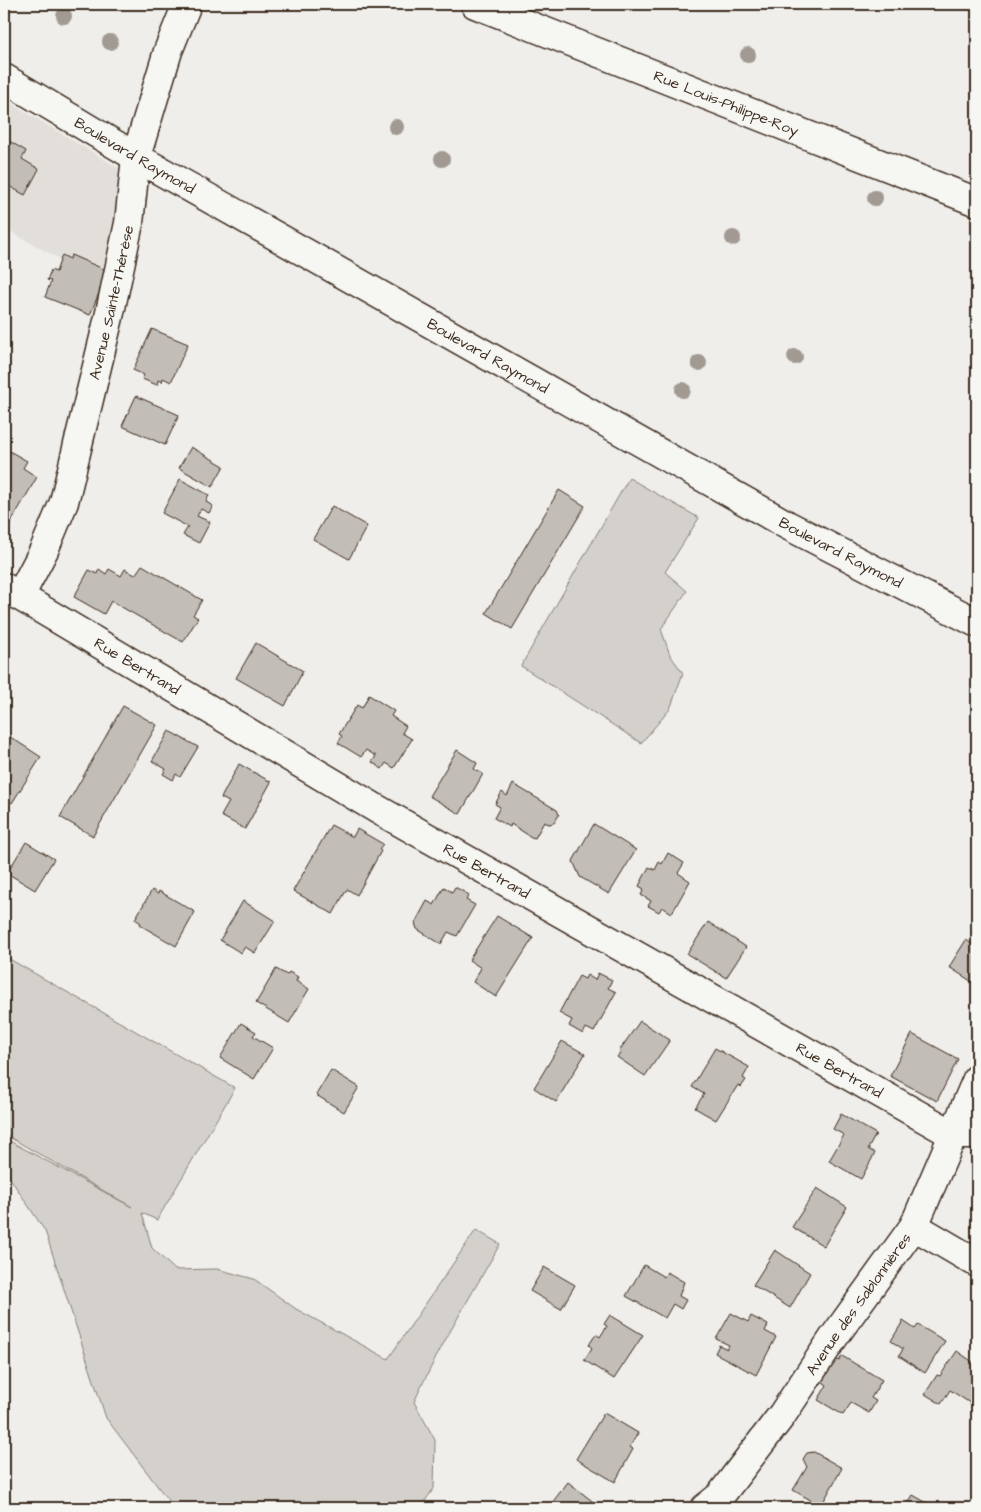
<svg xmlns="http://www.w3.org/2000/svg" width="981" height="1512" viewBox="0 0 981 1512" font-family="'Architects Daughter',sans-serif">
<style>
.built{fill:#e2dfdb}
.green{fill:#d4d1cc;stroke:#887e75}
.building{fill:#c2bdb7;stroke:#3b2a1e}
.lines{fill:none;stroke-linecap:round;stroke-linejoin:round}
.minor-casing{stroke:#3b2a1e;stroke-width:31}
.minor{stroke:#f6f6f2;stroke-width:28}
.tree{fill:#a19992}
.labels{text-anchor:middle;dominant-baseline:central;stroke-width:4;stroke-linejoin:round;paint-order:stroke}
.street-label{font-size:15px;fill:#3b2a1e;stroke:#f6f6f2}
</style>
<rect width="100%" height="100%" fill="#efeeea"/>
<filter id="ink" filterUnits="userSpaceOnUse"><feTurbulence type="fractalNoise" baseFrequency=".02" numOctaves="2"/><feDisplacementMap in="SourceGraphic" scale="10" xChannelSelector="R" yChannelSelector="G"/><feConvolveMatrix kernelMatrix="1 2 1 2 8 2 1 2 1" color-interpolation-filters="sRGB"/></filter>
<g filter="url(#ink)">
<path class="built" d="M4,99L120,169L110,287L4,228Z"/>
<g class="green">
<path d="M629,478L699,518L665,572L687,591L661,629L670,655L683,673L670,709L641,743L521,666Z"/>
<path d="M4,956L235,1088L157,1220L142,1213L152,1248L175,1270L217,1269L254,1279L296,1309L388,1359L476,1230L500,1244C471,1296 439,1347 414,1402L435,1440L434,1488L420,1508H174L106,1418L45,1231L4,1169V1138L132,1207L4,1134Z"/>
</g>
<g class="building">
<path d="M4,138L26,151L22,159L39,169L25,195L7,185L4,190Z"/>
<path d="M62,255L70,259L71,255L108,271L90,315L45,297L51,281L47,280L51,270L56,272Z"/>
<path d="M152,329L188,344L171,382L163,378L162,382L158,380L157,385L142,379L144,375L133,370Z"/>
<path d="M136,396L179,415L165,445L122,426Z"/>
<path d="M191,447L224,466L212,487L179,468Z"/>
<path d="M4,448L27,461L23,468L37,477L7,529L4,526Z"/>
<path d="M180,479L209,495L206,502L213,506L209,513L201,509L197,516L210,522L199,543L183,535L188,527L162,513Z"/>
<path d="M559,490L585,506L512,629L486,613Z"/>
<path d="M332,506L367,526L349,559L313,539Z"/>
<path d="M142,565L202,600L193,615L198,618L183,642L111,601L104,614L74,597L89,570L97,574L99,569L106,574L109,569L121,576L125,569L135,575Z"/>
<path d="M256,643L303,671L285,706L236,678Z"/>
<path d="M369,695L394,711L391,716L406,726L402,733L412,739L394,768L386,763L382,769L372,762L376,756L366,750L361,757L338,743L342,736L339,734L357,705L362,708Z"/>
<path d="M123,706L157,725L93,836L60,817Z"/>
<path d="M169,731L198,747L180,777L176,774L173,780L163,774L166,769L152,761Z"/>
<path d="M4,733L41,757L12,803L4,797Z"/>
<path d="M457,750L477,763L474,769L483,774L460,814L429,796Z"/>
<path d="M239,764L271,782L245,829L221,816L229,802L221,798Z"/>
<path d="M513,784L557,810L559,815L554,823L549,824L544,822L535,838L531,837L511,824L510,827L494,818L500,807L495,804L502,792L507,796Z"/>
<path d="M594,824L636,850L609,894L580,877L573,861Z"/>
<path d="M331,825L353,837L357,829L383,844L379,849L381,851L357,895L347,889L333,914L293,891Z"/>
<path d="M26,842L54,859L35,890L7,873Z"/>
<path d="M668,853L684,863L678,873L690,881L672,913L662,907L659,912L648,906L651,901L641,895L644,889L639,886L649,867L655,870L659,862L662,864Z"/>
<path d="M444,887L452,892L455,887L469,895L466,900L475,905L457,936L448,932L441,944L417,929L415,923L427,901L434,905Z"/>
<path d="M152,890L158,894L159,891L195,912L176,946L140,925L141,923L135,919Z"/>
<path d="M243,901L275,921L255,953L245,947L241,953L220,940Z"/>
<path d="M497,916L533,938L496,997L473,982L481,968L469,960Z"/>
<path d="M708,922L746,947L726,978L687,954Z"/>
<path d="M966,940L977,947V985L949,967Z"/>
<path d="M276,969L287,975L289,972L298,977L296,981L309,989L289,1023L256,1003Z"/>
<path d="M598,973L612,980L608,988L616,992L594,1032L586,1028L583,1034L569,1026L572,1020L559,1013L579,976L585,979L587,975L595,980Z"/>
<path d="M640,1021L670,1040L645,1076L617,1057L621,1052L619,1051Z"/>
<path d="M241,1023L256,1032L253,1036L273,1048L254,1079L220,1058Z"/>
<path d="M912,1034L958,1059L937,1101L890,1076Z"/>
<path d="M562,1041L585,1054L556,1102L534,1088Z"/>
<path d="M715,1048L749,1067L743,1078L746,1080L741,1087L738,1085L716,1120L695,1108L704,1094L692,1087Z"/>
<path d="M331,1070L359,1087L344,1112L316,1095Z"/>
<path d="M841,1114L876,1134L868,1149L875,1153L861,1179L829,1161L844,1135L833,1129Z"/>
<path d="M817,1188L847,1207L824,1246L792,1227Z"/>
<path d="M775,1250L810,1273L790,1308L753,1285Z"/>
<path d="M644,1265L664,1277L667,1272L684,1282L679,1296L686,1300L681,1309L673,1304L665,1318L626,1296Z"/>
<path d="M544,1267L575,1285L561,1309L530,1291Z"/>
<path d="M731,1313L748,1322L751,1316L768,1325L765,1331L776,1337L756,1375L715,1353L719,1345L727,1349L729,1345L716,1339Z"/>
<path d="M610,1315L643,1335L614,1379L584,1360L592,1348L589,1345L596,1334L600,1337L607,1326L604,1324Z"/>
<path d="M903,1321L915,1329L918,1325L945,1341L925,1373L899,1356L903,1349L891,1341Z"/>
<path d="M957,1351L977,1365V1398L973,1405L950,1390L941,1404L925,1394L937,1375L940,1376Z"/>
<path d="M842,1356L882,1380L871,1398L876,1401L869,1413L851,1403L843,1415L818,1400L827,1385L820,1380L832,1358L839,1361Z"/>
<path d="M604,1413L638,1433L630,1447L633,1449L615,1482L576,1459Z"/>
<path d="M814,1452L842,1468L821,1506L793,1490L807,1467L803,1459L807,1453Z"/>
<path d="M568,1482L596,1504L593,1508H548Z"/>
<path d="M913,1495L936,1508H905Z"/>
</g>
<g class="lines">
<g class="minor-casing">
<g id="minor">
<path id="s1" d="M475,4L977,202"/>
<path id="s2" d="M4,78L136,157L789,526L977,623"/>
<path id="s3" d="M4,587L377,809L954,1135H977"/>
<path id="s4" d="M20,596L44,550L64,502L109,317L129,223L136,157L168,51L187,4"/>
<path d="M914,1226L977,1263"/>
<path id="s5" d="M705,1508L720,1496L782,1415L834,1337L914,1226L977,1079"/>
</g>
</g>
<use href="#minor" class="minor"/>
</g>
<g class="tree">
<circle cx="64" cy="16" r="8"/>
<circle cx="110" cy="42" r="8"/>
<circle cx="748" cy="55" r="8"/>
<circle cx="396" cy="127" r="8"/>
<circle cx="442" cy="159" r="8"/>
<circle cx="875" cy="198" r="8"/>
<circle cx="733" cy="238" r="8"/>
<circle cx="795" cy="357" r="8"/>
<circle cx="699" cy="363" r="8"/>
<circle cx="683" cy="390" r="8"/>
</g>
</g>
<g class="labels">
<g class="street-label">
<text stroke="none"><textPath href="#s1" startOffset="270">Rue Louis-Philippe-Roy</textPath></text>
<text stroke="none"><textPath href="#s2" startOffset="152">Boulevard Raymond</textPath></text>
<text stroke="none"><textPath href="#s4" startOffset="309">Avenue Sainte-Thérèse</textPath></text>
<text stroke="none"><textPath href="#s2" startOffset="558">Boulevard Raymond</textPath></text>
<text stroke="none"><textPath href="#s2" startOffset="962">Boulevard Raymond</textPath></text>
<text stroke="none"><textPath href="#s3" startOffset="155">Rue Bertrand</textPath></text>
<text stroke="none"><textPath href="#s3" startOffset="560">Rue Bertrand</textPath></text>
<text stroke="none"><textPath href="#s3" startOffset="965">Rue Bertrand</textPath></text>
<text stroke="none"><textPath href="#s5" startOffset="256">Avenue des Sablonnières</textPath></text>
</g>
</g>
<rect width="981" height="1512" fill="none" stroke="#f6f6f2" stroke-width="20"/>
<rect x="10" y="10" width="961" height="1492" fill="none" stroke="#3b2a1e" stroke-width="2" filter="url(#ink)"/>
</svg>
